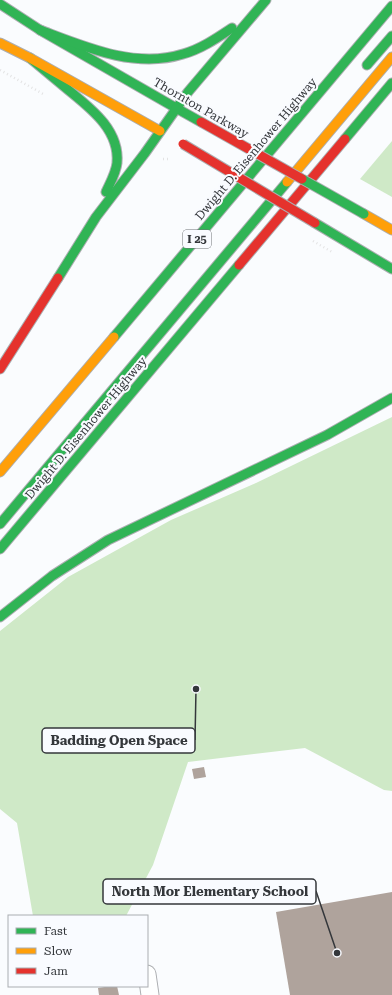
<svg xmlns="http://www.w3.org/2000/svg" width="392" height="995" viewBox="0 0 392 995" font-family="'Roboto Serif',serif">
<style>
.green{fill:#cfe9c7}
.building{fill:#afa39c}
.lines{fill:none;stroke-linecap:round;stroke-linejoin:round}
.street-casing{stroke:#acaeb1;stroke-width:19}
.fast-casing{stroke:#acaeb1;stroke-width:11}
.slow-casing{stroke:#acaeb1;stroke-width:11}
.jam-casing{stroke:#acaeb1;stroke-width:11}
.path{stroke:#e3e3e4;stroke-width:2.5;stroke-dasharray:1 3;stroke-linecap:butt}
.street{stroke:#feffff;stroke-width:17}
.fast{stroke:#30b455;stroke-width:9}
.slow{stroke:#ff9f0a;stroke-width:9}
.jam{stroke:#e5322d;stroke-width:9}
.fast-bridge-casing{stroke:#acaeb1;stroke-width:11;stroke-linecap:butt}
.jam-bridge-casing{stroke:#acaeb1;stroke-width:11;stroke-linecap:butt}
.path-bridge{stroke:#e3e3e4;stroke-width:2.5;stroke-dasharray:1 3;stroke-linecap:butt}
.fast-bridge{stroke:#30b455;stroke-width:9}
.jam-bridge{stroke:#e5322d;stroke-width:9}
.labels{text-anchor:middle;dominant-baseline:central;stroke-width:4;stroke-linejoin:round;paint-order:stroke}
.shield{fill:#f9fbff;stroke:#6f7276;stroke-width:1}
.shield-label{font-size:11px;font-weight:bold;fill:#34373b}
.street-label{font-size:12px;fill:#34373b;stroke:#f9fbff}
.leader{fill:none;stroke:#34373b;stroke-width:1.5}
.callout-dot{fill:#34373b;stroke:#f9fbff;stroke-width:1.5}
.callout{fill:#f9fbff;stroke:#34373b;stroke-width:1.5}
.callout-label{font-size:13px;text-anchor:middle;font-weight:bold;fill:#34373b}
</style>
<rect width="100%" height="100%" fill="#fafcfe"/>
<g class="green">
<path d="M392,141V197L360,179Z"/>
<path d="M392,417V791L384,790L305,748L188,762L153,865L126,916H33L17,823L0,809V631L68,577L171,520L256,483Z"/>
</g>
<g class="building">
<path d="M204,767L206,777L194,779L192,769Z"/>
<path d="M392,892V995H290L276,912Z"/>
<path d="M111,986H117L119,995H99L98,988Z"/>
</g>
<g class="lines">
<g class="street-casing">
<path id="street" d="M147,974L150,995"/>
</g>
<g class="fast-casing">
<g id="fast">
<path d="M0,4L40,30L176,108"/>
<path d="M40,30C85,47 135,69 183,54C201,49 217,38 232,28"/>
<path d="M30,58C42,68 54,78 66,88C89,107 120,129 117,163C116,173 110,183 106,192"/>
<path d="M367,65L392,36"/>
<path d="M176,108L201,122"/>
<path d="M345,139L392,83"/>
<path d="M315,223L392,269"/>
<path d="M58,278L96,217L145,153L188,92L266,0"/>
<path d="M114,337L392,6"/>
<path d="M0,524L287,182"/>
<path d="M0,549L239,265"/>
<path d="M0,617L52,576L108,540L327,435L392,398"/>
</g>
</g>
<g class="slow-casing">
<g id="slow">
<path d="M0,43L30,58L160,131"/>
<path d="M287,182L392,57"/>
<path d="M364,214L392,230"/>
<path d="M0,472L114,337"/>
</g>
</g>
<g class="jam-casing">
<g id="jam">
<path d="M239,265L345,139"/>
<path d="M0,369L58,278"/>
</g>
</g>
<g class="path">
<path d="M0,70L45,95"/>
<path d="M163,159H171"/>
</g>
<use href="#street" class="street"/>
<use href="#fast" class="fast"/>
<use href="#slow" class="slow"/>
<use href="#jam" class="jam"/>
<g class="fast-bridge-casing">
<path id="fast-bridge" d="M302,179L364,214"/>
</g>
<g class="jam-bridge-casing">
<g id="jam-bridge">
<path d="M201,122L302,179"/>
<path d="M183,144L315,223"/>
</g>
</g>
<path class="path-bridge" d="M313,241L332,252"/>
<use href="#fast-bridge" class="fast-bridge"/>
<use href="#jam-bridge" class="jam-bridge"/>
</g>
<g class="labels">
<rect class="shield" x="183" y="230" width="28" height="18" rx="3"/>
<g class="shield-label">
<text x="197" y="239">I 25</text>
</g>
<g class="street-label">
<text transform="translate(201 108) rotate(30)">Thornton Parkway</text>
<text transform="translate(256 149) rotate(-50)">Dwight D. Eisenhower Highway</text>
<text transform="translate(86 428) rotate(-50)">Dwight D. Eisenhower Highway</text>
</g>
</g>
<path class="leader" d="M196 689L195 740M337 953L316 891"/>
<g class="callout-dot">
<circle cx="196" cy="689" r="4"/>
<circle cx="337" cy="953" r="4"/>
</g>
<g class="callout">
<rect x="42" y="728" width="153" height="25" rx="4"/>
<rect x="103" y="879" width="213" height="25" rx="4"/>
</g>
<g class="callout-label">
<text x="119" y="745">Badding Open Space</text>
<text x="210" y="896">North Mor Elementary School</text>
</g>
<rect x="8" y="915" width="140" height="72" fill="#f9fbff" stroke="#aaadb1"/>
<rect x="16" y="928" width="20" height="6" fill="#30b455" stroke="#aaadb1"/>
<text x="44" y="935" font-size="12" fill="#34373b">Fast</text>
<rect x="16" y="948" width="20" height="6" fill="#ff9f0a" stroke="#aaadb1"/>
<text x="44" y="955" font-size="12" fill="#34373b">Slow</text>
<rect x="16" y="968" width="20" height="6" fill="#e5322d" stroke="#aaadb1"/>
<text x="44" y="975" font-size="12" fill="#34373b">Jam</text>
</svg>
